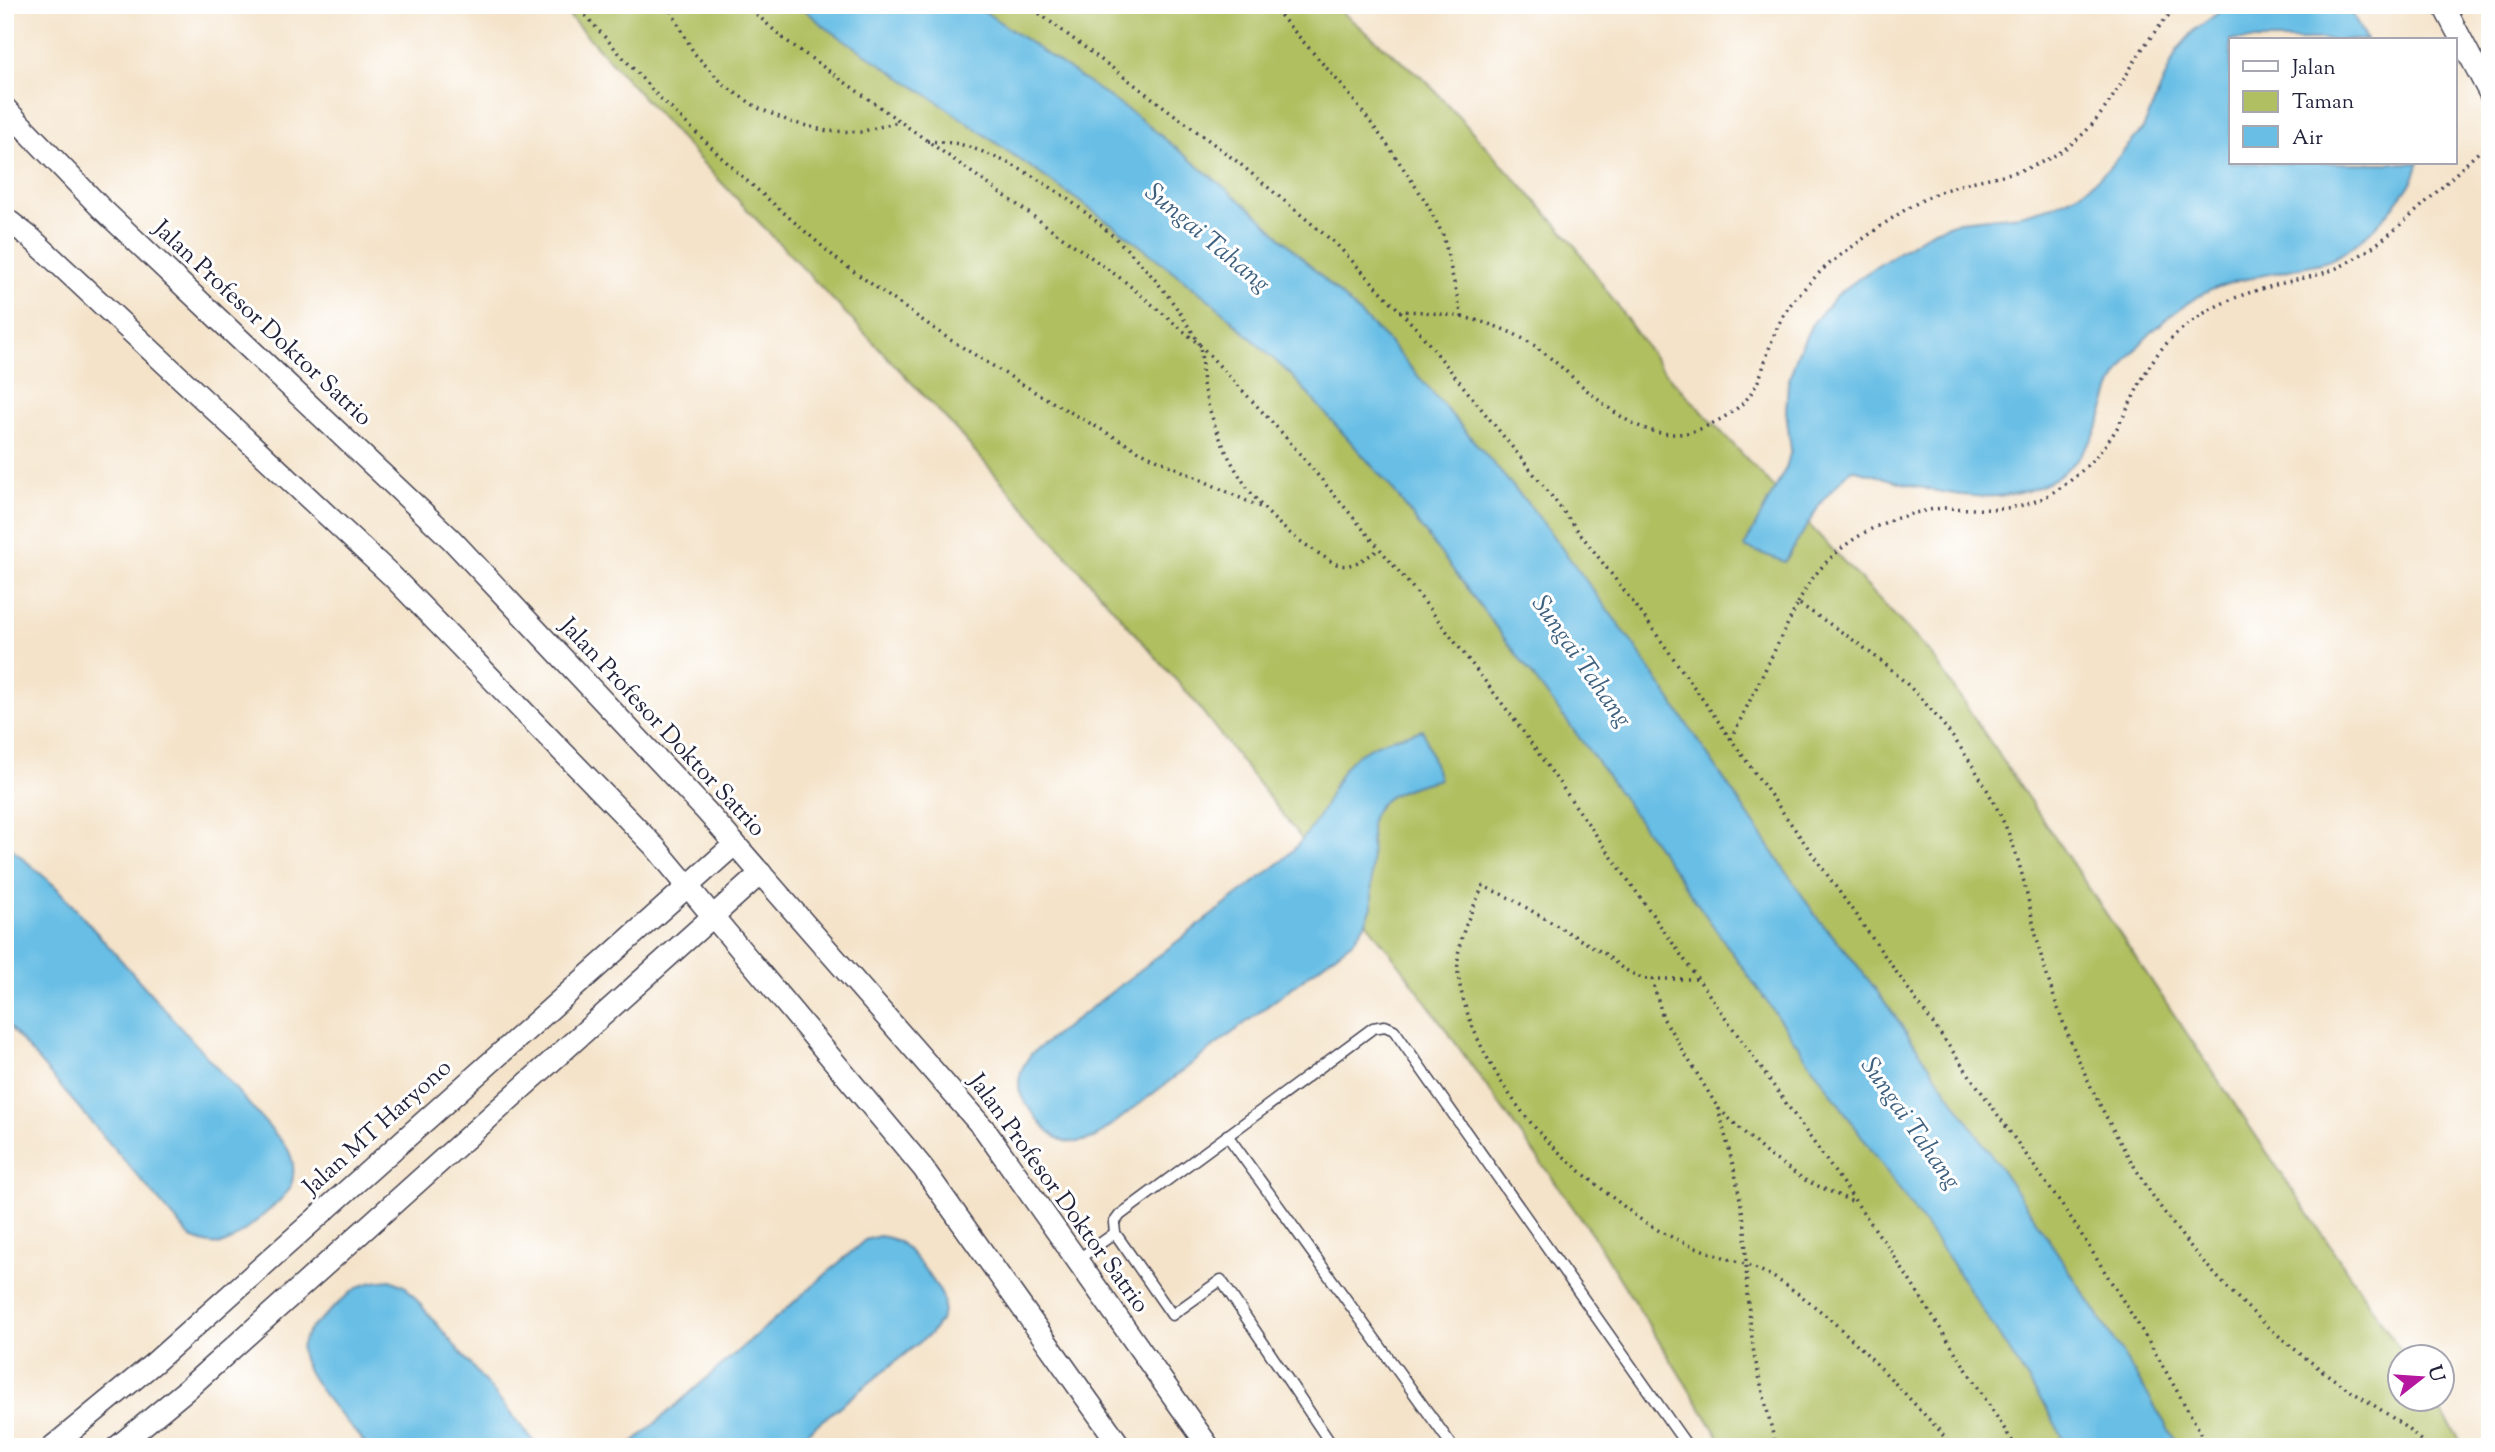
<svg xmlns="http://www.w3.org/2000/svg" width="2495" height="1452" viewBox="0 0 2495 1452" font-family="'Sorts Mill Goudy',serif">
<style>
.green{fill:#b0bf61;stroke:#69704e;stroke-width:2}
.water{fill:#68bee5;stroke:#457090;stroke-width:2}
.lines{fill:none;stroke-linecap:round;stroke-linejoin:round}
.service-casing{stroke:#423f50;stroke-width:13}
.minor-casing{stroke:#423f50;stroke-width:24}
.path{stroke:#423f50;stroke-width:3.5;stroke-dasharray:2 5;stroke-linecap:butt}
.service{stroke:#fff;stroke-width:10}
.minor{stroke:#fff;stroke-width:21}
.labels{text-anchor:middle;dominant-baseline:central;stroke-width:6;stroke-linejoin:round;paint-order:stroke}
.street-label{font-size:24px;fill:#22223b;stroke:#fff}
.water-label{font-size:26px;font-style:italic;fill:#3e607f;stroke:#fff}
</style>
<rect width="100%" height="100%" fill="#fff"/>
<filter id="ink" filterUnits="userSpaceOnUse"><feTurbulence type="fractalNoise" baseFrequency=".0143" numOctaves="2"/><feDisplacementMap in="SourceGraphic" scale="14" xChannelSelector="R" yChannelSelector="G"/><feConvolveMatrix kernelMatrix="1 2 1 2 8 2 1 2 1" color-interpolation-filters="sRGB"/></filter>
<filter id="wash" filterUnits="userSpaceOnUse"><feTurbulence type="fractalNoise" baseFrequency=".00686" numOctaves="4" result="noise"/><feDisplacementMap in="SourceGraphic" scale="28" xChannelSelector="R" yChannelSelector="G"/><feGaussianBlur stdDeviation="1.57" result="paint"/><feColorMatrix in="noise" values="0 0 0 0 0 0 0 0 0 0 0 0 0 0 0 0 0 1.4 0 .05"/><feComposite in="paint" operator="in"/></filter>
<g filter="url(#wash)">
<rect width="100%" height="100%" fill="#f4e3c9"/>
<path class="green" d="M559,5H1333L1427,82L1571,240L1662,369L1931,654L2405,1357L2400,1358V1400H2433L2465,1447H1725L1592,1234L1399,964L1190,696L950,423L701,161Z"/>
<g class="water">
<path d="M799,5H975L1138,117L1257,214L1388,341L1534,511L1631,641L1818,919C1868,973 1907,1034 1949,1094C2030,1209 2108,1326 2179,1447H2068L2048,1411L1955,1268L1596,760L1389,485L1292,376L1212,302L1120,230L935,100L825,27Z"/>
<path d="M2229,5H2348L2366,40H2231V163H2418C2416,180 2403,195 2392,208C2377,227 2355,248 2332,259C2324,263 2315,264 2306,266C2268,276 2225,278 2191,301C2159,322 2133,347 2115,380C2105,399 2103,422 2092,439C2082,456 2064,474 2047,483C1984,514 1914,484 1851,469L1822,501L1785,562L1744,547L1786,468L1791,450L1786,411L1788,383L1797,355L1812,324L1837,295L1862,276L1932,231L1959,221L2020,215L2053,206L2082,192L2108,169L2143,129L2177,50L2196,29Z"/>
<path d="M1423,730L1439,779C1413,787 1379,792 1371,821L1372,907L1365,924L1354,940L1096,1137C1064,1150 1052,1138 1033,1113C1026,1104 1019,1096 1019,1084C1019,1072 1024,1064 1031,1054L1282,861C1297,847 1310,832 1320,814C1333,792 1338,767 1362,752C1380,740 1403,736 1423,730Z"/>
<path d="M5,843L56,887L286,1146C294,1159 296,1173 290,1188C285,1198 234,1242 223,1244C211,1246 201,1242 191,1238L5,1022Z"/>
<path d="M879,1236C888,1237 897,1239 904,1246C914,1255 940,1287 943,1299C946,1314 939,1324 930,1334L789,1447H628L865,1240Z"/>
<path d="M391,1280L406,1287L539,1447H368C351,1426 294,1369 302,1344C307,1329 319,1321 330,1311C354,1289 358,1282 391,1280Z"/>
</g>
</g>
<g filter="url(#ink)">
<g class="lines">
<g class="service-casing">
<g id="service">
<path d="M1227,1135L1453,1447"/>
<path d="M1077,1260L1115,1233"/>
<path d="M1333,1447L1221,1280L1172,1315L1115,1233L1114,1223L1120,1215L1373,1028L1385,1026L1394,1030L1688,1447"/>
</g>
</g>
<g class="minor-casing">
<g id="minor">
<path d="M2443,5L2490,94"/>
<path d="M5,108L100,207L451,539L707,812L985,1130L1209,1447"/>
<path d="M5,218L31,238L391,575L655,847L923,1168L1121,1447"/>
<path d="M52,1447L154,1363L735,844"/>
<path d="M117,1447L185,1391L761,873"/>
</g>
</g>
<g class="path">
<path d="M576,5L655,93L737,172L839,261L949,339L1040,395L1141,452L1262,508"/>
<path d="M668,5L694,53L725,86L758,108L791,122L827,131L860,132L898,122"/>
<path d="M746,5L784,39L1123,280L1200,345L1283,434L1422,599L1514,719L1892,1253L2016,1447"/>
<path d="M1028,5L1239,163L1337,245L1417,329L1546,489L1642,614L2071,1218L2149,1342L2209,1447"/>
<path d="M1271,5L1345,89L1387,144L1426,202L1443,235L1462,317L1425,312L1399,311"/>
<path d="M927,141C938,142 949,142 959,144C1045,168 1141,248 1187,324C1192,331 1198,340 1200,348C1203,361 1201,376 1204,390C1220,453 1251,508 1306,545C1343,569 1341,574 1380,549"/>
<path d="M1462,317C1490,323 1516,332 1539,349C1580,379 1622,435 1675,434C1690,434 1702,429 1715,422C1769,395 1757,366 1781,320C1789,303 1804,289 1817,275C1831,261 1848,250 1863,239C1892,218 1919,198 1954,187C1984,177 2018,175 2046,160C2096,135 2113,95 2141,51C2152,34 2165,20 2178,5"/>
<path d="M1798,603C1819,557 1866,524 1915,513C1925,511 1936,508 1946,508C1981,509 2012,513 2045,497C2076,481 2106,450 2122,419C2137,392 2146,364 2168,342C2196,313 2230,297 2269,287C2294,279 2321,277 2345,264C2398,236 2444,182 2490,142"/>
<path d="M1731,739L1798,603C1831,625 1865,646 1895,673C1942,715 1986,778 2010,837C2024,873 2030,911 2039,948C2062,1034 2101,1115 2149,1190C2197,1264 2264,1329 2335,1380C2354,1394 2375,1405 2394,1419C2406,1427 2417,1437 2428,1447"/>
<path d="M1652,979L1663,1018L1718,1108L1766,1153L1805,1180L1853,1202"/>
<path d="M1696,979H1643L1622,968L1605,954L1510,898L1483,886C1471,913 1455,942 1458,972C1463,1025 1503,1092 1538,1131C1560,1155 1587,1177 1613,1198C1623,1205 1632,1214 1643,1221C1658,1231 1677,1240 1695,1247C1722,1258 1753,1264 1778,1280C1841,1320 1890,1379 1941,1432L1950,1447"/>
<path d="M1718,1108L1735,1173L1745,1226L1747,1294L1754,1355L1776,1447"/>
</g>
<use href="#service" class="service"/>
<use href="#minor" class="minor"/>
</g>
</g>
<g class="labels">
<g class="street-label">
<text transform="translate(262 324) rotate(43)">Jalan Profesor Doktor Satrio</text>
<text transform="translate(662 728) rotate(47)">Jalan Profesor Doktor Satrio</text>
<text transform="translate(378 1128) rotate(-42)">Jalan MT Haryono</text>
<text transform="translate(1058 1194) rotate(54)">Jalan Profesor Doktor Satrio</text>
</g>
<g class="water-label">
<text transform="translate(1207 239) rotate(40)">Sungai Tahang</text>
<text transform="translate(1581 662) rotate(55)">Sungai Tahang</text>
<text transform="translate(1910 1124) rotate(55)">Sungai Tahang</text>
</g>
</g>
<rect width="2495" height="1452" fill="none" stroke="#fff" stroke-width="28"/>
<rect x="2229" y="38" width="228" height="126" fill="#ffffff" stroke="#a7a7b1" stroke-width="2"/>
<rect x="2243" y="61" width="35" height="10" fill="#ffffff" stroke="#a7a7b1" stroke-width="2"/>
<text x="2292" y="74" font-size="21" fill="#22223b">Jalan</text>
<rect x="2243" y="91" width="35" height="21" fill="#b0bf61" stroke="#a7a7b1" stroke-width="2"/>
<text x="2292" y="108" font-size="21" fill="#22223b">Taman</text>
<rect x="2243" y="126" width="35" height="21" fill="#68bee5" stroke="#a7a7b1" stroke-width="2"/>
<text x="2292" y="144" font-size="21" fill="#22223b">Air</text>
<g transform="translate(2421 1378) rotate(73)"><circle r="33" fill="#ffffff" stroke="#a7a7b1" stroke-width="2"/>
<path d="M0-5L12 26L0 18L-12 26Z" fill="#b5179e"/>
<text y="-10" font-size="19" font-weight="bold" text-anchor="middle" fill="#22223b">U</text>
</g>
</svg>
